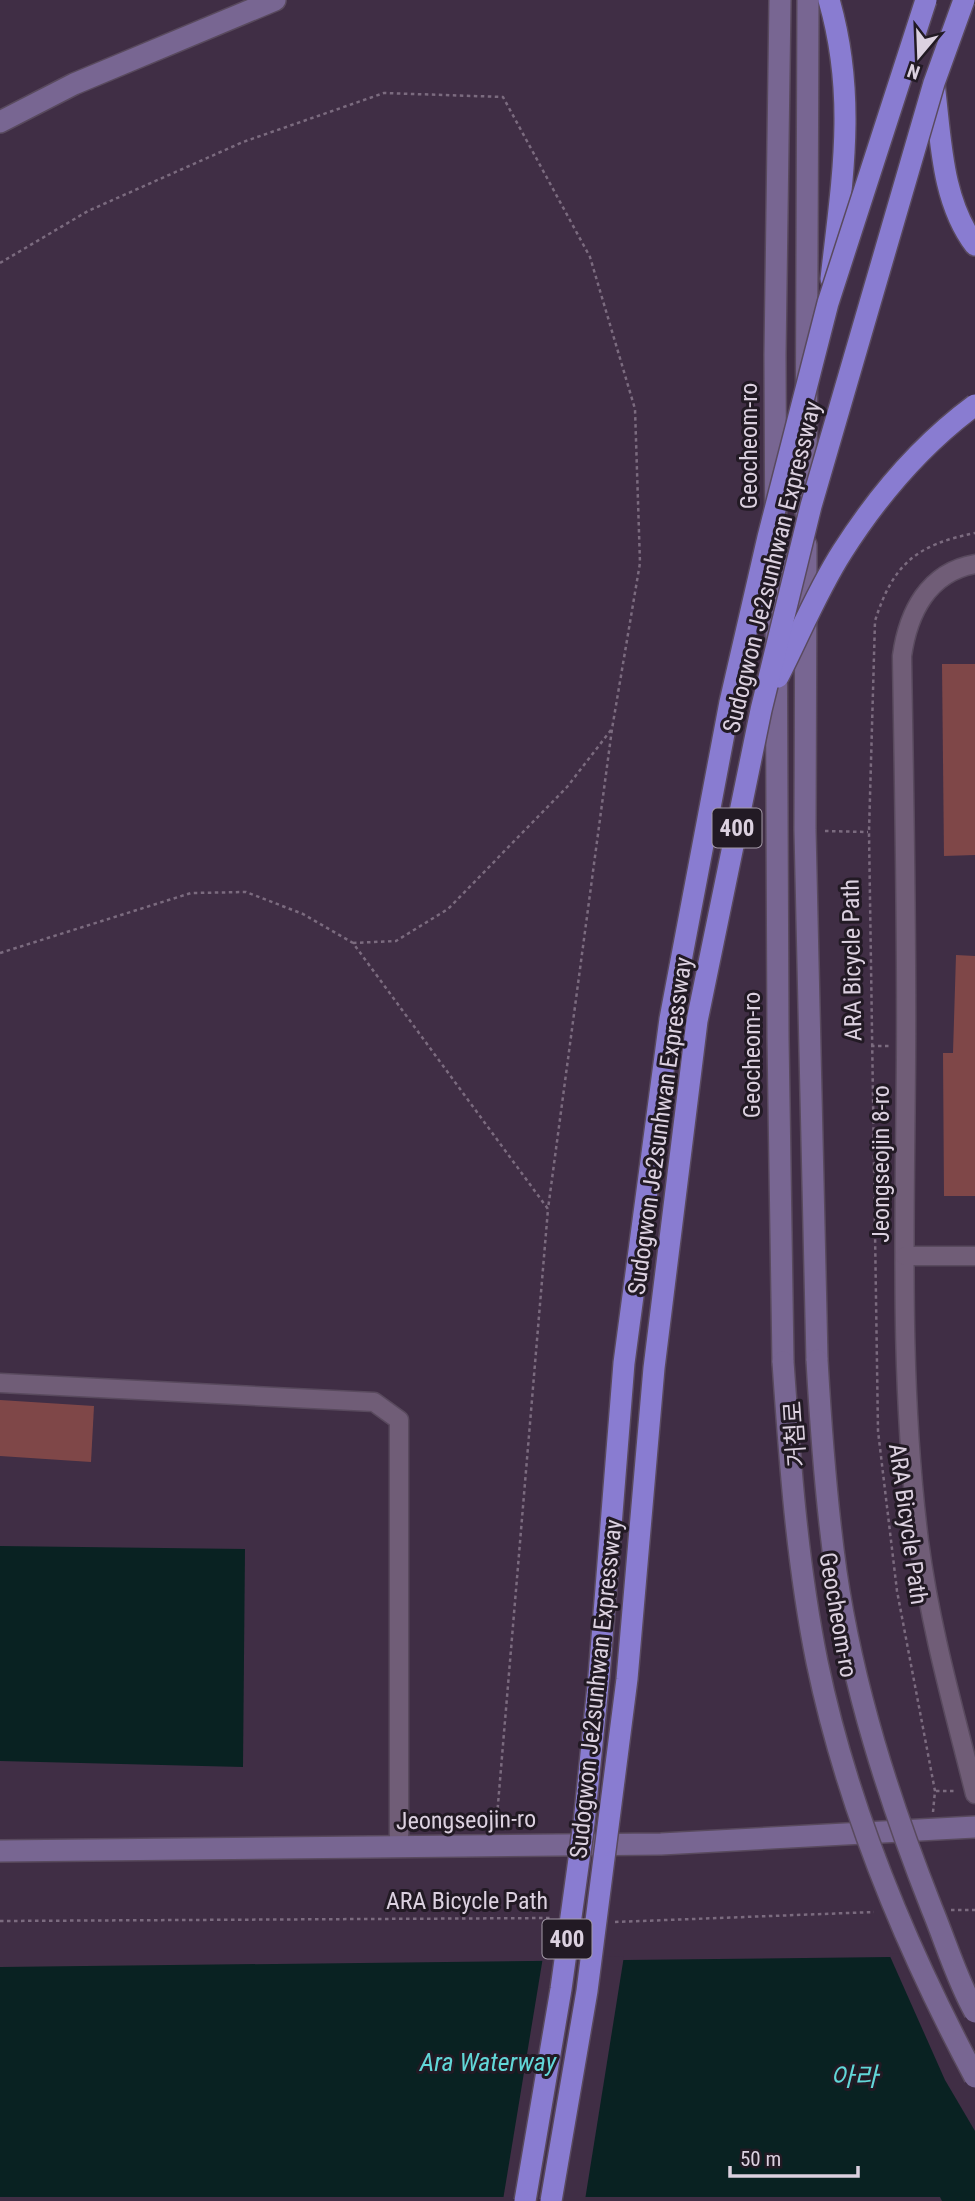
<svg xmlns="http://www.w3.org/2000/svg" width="975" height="2201" viewBox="0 0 975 2201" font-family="'Roboto Condensed','Noto Sans KR',sans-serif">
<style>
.water{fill:#092222}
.pier{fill:#402e45}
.building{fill:#7f4748}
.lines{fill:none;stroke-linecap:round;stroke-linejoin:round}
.street-casing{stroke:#594a5e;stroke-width:21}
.secondary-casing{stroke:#594a5e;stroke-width:24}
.highway-casing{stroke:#594a5e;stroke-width:24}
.path{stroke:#7b6b7f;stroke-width:2.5;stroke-dasharray:3.5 3.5;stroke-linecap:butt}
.street{stroke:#705d77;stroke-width:18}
.secondary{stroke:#786692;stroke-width:21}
.highway{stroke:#897cd1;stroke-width:21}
.secondary-bridge-casing{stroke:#594a5e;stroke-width:24;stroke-linecap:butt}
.highway-bridge-casing{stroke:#594a5e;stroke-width:24;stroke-linecap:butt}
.secondary-bridge{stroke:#786692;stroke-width:21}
.highway-bridge{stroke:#897cd1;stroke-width:21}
.labels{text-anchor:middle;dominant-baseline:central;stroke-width:6;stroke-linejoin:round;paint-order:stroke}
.shield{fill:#221a24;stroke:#a49aa8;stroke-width:2}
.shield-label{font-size:23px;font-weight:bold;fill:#dcd1e0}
.street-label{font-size:24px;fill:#dcd1e0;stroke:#221a24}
.water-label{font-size:26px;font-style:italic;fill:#61d7d8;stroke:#221a24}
</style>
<rect width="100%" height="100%" fill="#402e45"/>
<g class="water">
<path d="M0,1546L245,1549L243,1767L0,1761Z"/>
<path d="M975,1956V2201H942L940,2197H0V1967Z"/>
</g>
<g class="pier">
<path d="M975,1953V2131L945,2080L889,1954Z"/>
<path d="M624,1956L585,2200H503L543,1957Z"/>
</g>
<g class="building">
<path d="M942,664H975V855L944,856Z"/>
<path d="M956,955L975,956V1196H944L943,1053H953Z"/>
<path d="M0,1400L94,1406L91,1462L0,1456Z"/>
</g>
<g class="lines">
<g class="street-casing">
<g id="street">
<path d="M975,564C928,572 908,613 902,656C904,790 907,925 906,1059C905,1219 899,1382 919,1541C930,1627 954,1710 975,1794"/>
<path d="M905,1256H975"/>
<path d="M0,1383L374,1402L399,1420V1847"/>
</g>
</g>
<g class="secondary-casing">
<g id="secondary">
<path d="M780,0L775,355L778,1038L783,1362"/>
<path d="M0,122L74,84L275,0"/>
<path d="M806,512L808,0"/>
<path d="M806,545L805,830L817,1360"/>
<path d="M0,1851L661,1844L975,1827"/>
</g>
</g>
<g class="highway-casing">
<g id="highway">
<path d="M829,0C857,97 842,181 831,279"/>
<path d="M934,83C941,138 941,200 975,245"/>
</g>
</g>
<g class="path">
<path d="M0,263L88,211L243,142L384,93L503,97L590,257L635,409L640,563L612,729L548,1209"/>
<path d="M825,831L868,832"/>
<path d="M353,943L396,941L448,909L567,787L611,730"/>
<path d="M0,953L191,893L246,892L303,914L353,943L548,1209L496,1828"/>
<path d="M871,1046H889"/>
<path d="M936,1791H957"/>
<path d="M933,1812L935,1791L897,1591L878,1431L869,832L875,621C893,564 916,545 975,533"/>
<path d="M951,1910H975"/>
<path d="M0,1921L553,1918"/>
<path d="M615,1922L874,1912"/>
</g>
<use href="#street" class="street"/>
<use href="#secondary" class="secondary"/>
<use href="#highway" class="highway"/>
<g class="secondary-bridge-casing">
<g id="secondary-bridge">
<path d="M817,1360C821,1431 826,1501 836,1572C853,1688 889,1800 932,1909C946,1943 957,1980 975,2012"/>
<path d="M783,1362C790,1463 797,1563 817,1662C847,1806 906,1948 975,2077"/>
</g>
</g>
<g class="highway-bridge-casing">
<g id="highway-bridge">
<path d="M778,677C799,636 817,591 842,552C877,497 922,444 975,405"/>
<path d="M525,2201L561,1989L584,1823L599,1676L624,1363L670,1019L730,702L768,537L828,303L926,0"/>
<path d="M551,2201L587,1991L627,1679L654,1368L697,1021L761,710L811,506L934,83L964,0"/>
</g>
</g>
<use href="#secondary-bridge" class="secondary-bridge"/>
<use href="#highway-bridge" class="highway-bridge"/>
</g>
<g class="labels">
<g class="shield">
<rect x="712.5" y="808.5" width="49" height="39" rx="5"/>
<rect x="542.5" y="1919.5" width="49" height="39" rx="5"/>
</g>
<g class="shield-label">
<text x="737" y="828">400</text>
<text x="567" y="1939">400</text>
</g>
<g class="street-label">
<text transform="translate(749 446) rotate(-90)">Geocheom-ro</text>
<text transform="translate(772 567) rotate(-76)">Sudogwon Je2sunhwan Expressway</text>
<text transform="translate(852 960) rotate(-91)">ARA Bicycle Path</text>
<text transform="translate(752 1055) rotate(-90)">Geocheom-ro</text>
<text transform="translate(660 1126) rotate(-82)">Sudogwon Je2sunhwan Expressway</text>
<text transform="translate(881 1164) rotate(-90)">Jeongseojin 8-ro</text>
<text transform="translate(795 1434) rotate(-94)">거첨로</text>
<text transform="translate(908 1524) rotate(82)">ARA Bicycle Path</text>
<text transform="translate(838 1615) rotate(80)">Geocheom-ro</text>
<text transform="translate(596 1689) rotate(-84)">Sudogwon Je2sunhwan Expressway</text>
<text transform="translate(466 1820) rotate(-1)">Jeongseojin-ro</text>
<text x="467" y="1901">ARA Bicycle Path</text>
</g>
<g class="water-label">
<text x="488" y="2062">Ara Waterway</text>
<text x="854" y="2077">아라</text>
</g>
</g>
<g transform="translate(919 56) rotate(199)" stroke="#221a24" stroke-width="5" paint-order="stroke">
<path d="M0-5L12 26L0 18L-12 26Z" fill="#dcd1e0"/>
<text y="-10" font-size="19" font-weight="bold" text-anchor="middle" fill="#dcd1e0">N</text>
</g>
<path d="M730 2166v10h128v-10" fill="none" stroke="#dcd1e0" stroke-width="3.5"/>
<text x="740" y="2166" font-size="21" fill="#dcd1e0" stroke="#221a24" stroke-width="5" paint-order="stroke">50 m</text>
</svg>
